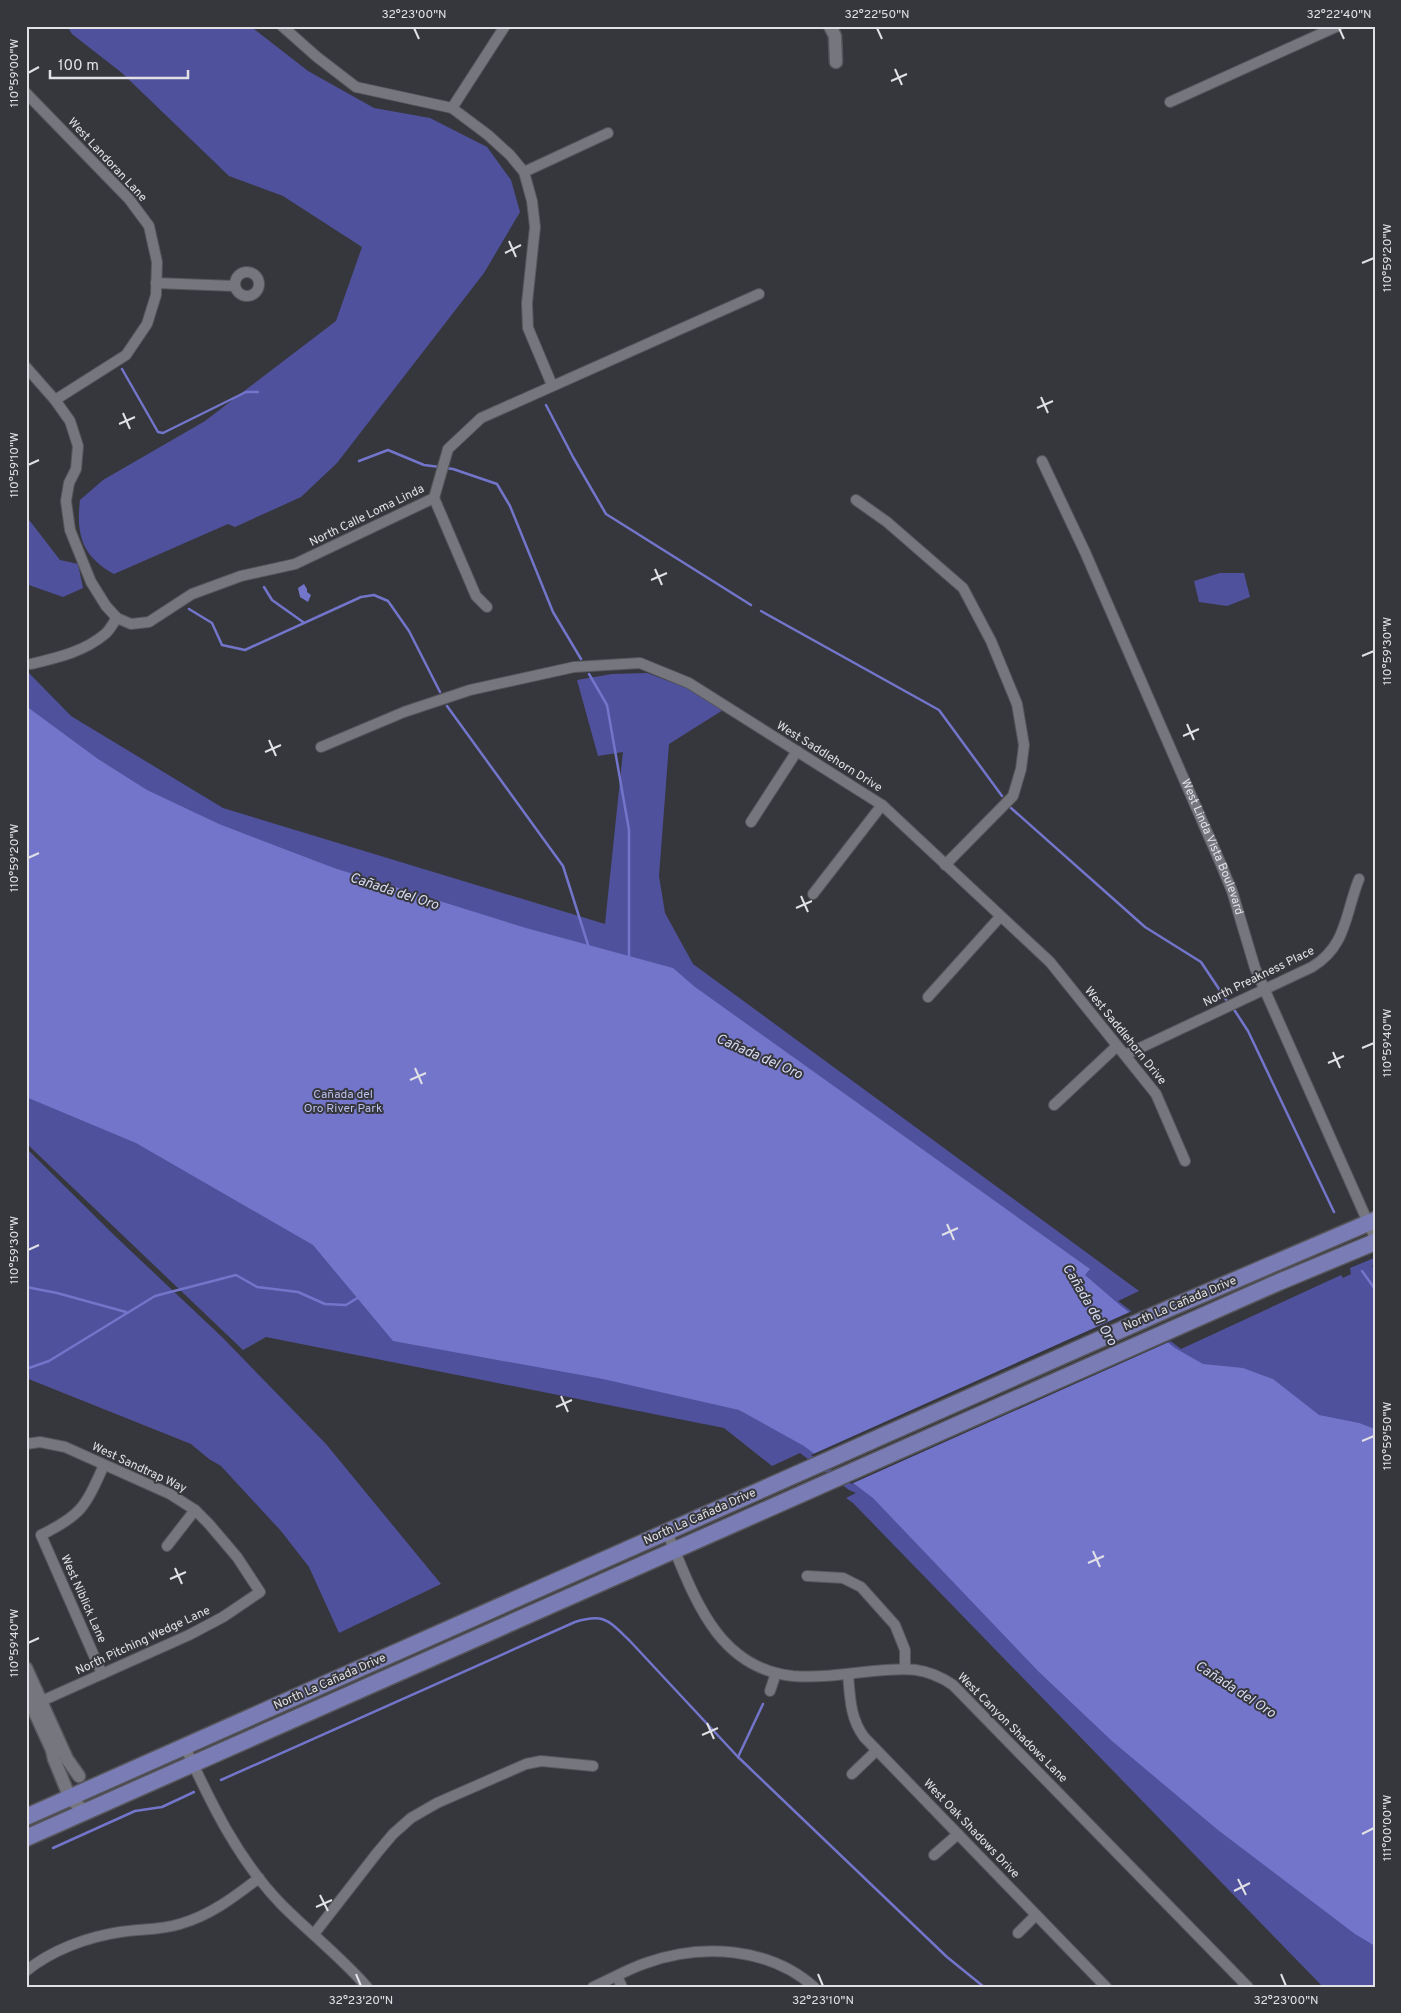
<svg xmlns="http://www.w3.org/2000/svg" width="1401" height="2013" viewBox="0 0 1401 2013" font-family="Overpass,sans-serif">
<style>
.green{fill:#50519c}
.water{fill:#7275ca}
.pier{fill:#36373d}
.lines{fill:none;stroke-linecap:round;stroke-linejoin:round}
.stream{stroke:#7275ca;stroke-width:2.5}
.minor-casing{stroke:#55555a;stroke-width:12}
.tertiary-casing{stroke:#55555a;stroke-width:15}
.primary-casing{stroke:#55555a;stroke-width:19}
.minor{stroke:#76777e;stroke-width:10}
.tertiary{stroke:#76777e;stroke-width:12}
.primary{stroke:#7a7db5;stroke-width:16}
.ticks{fill:none;stroke:#e1e1e5;stroke-width:2}
.labels{text-anchor:middle;dominant-baseline:central;stroke-width:4;stroke-linejoin:round;paint-order:stroke}
.street-label{font-size:12px;fill:#e1e1e5;stroke:#36373d}
.park-label{font-size:12px;fill:#bbbfec;stroke:#36373d}
.water-label{font-size:14px;font-style:italic;fill:#d8dbf2;stroke:#36373d}
.neatline{fill:none;stroke:#e1e1e5;stroke-width:2}
.ticks-label{font-size:12px;text-anchor:middle;fill:#e1e1e5}
</style>
<rect width="100%" height="100%" fill="#36373d"/>
<g class="green">
<path d="M67,26H250L308,71L374,108L430,118L487,147L511,180L520,212L484,273L337,463L301,497L235,527L228,524L114,574C82,556 76,535 80,500L103,480L205,421L336,321L362,247L283,196L229,176L122,73L72,34Z"/>
<path d="M26,516L60,560L78,564L83,588L63,597L26,584Z"/>
<path d="M1220,573H1244L1250,597L1227,606L1199,602L1194,581Z"/>
<path d="M26,670L71,716L223,808L605,924L623,752L598,756L577,680L612,674L647,673L692,690L723,710L669,744L659,876L665,913L693,964L1139,1291L1118,1301L1181,1349L1341,1275L1343,1278L1351,1274L1350,1268L1374,1258L1375,1261L1372,1266L1375,1270V1987H1323L853,1503L846,1498L856,1493L849,1490L800,1453L772,1466L724,1428L266,1337L243,1350L26,1143Z"/>
<path d="M26,1148L116,1237L223,1338L326,1444L441,1584L339,1633L309,1567L281,1531L221,1466L209,1459L191,1444L26,1378Z"/>
</g>
<g class="water">
<path d="M304,584L307,589V592L311,595L308,602L300,597L298,588Z"/>
<path d="M26,706L98,759L147,790L219,824L334,868L526,928L673,968L695,987L1090,1269L1085,1275L1121,1306L1175,1348L1203,1364L1243,1368L1273,1379L1319,1415L1359,1423L1375,1429V1946L1355,1934L1218,1830L1112,1741L1038,1671L873,1498L804,1446L739,1410L603,1379L393,1341L313,1245L136,1143L26,1097Z"/>
</g>
<path class="pier" d="M1132,1311L1171,1341L851,1484L811,1455Z"/>
<g class="lines">
<g class="stream">
<path d="M122,369L158,432L163,433L246,392H258"/>
<path d="M546,405L573,457L606,514L751,605"/>
<path d="M359,461L388,450L424,465L440,467"/>
<path d="M445,468L453,469L497,484L510,506L553,612L581,659"/>
<path d="M264,587L272,600L303,622"/>
<path d="M189,609L212,623L222,645L245,650L361,597L374,595L388,601L409,631L440,692"/>
<path d="M761,611L939,710L1002,796"/>
<path d="M589,674L607,705L629,830V958"/>
<path d="M447,706L563,866L589,948"/>
<path d="M1011,808L1145,927L1201,962L1229,1004"/>
<path d="M1233,1008L1248,1031L1334,1212"/>
<path d="M1362,1271L1375,1289"/>
<path d="M26,1287L57,1293L126,1312"/>
<path d="M26,1369L49,1361L155,1296L236,1275L257,1287L298,1292L325,1304L346,1305L359,1297"/>
<path d="M738,1757L763,1704"/>
<path d="M221,1780L575,1622C604,1613 608,1620 629,1640L738,1757L947,1957L984,1987"/>
<path d="M53,1848L135,1811L162,1807L194,1792"/>
</g>
<g class="minor-casing">
<g id="minor">
<path d="M282,26L317,57L356,87L452,108L488,135L510,155L524,172L532,201L535,227L527,303L528,328L552,385"/>
<path d="M26,93L129,199L149,226L157,262L156,295L147,324L126,355L55,400"/>
<path d="M1170,102L1338,26"/>
<path d="M452,108L505,26"/>
<path d="M524,172L608,133"/>
<circle cx="247" cy="284" r="12"/>
<path d="M156,283L234,286"/>
<path d="M26,367L55,400L70,421L78,446L76,469L69,483L66,501L70,530L91,582L106,606L117,618L131,624L149,622L192,594L241,576L295,564L434,498L448,449L481,418L759,294"/>
<path id="s1" d="M1042,461L1085,552L1220,862L1232,891L1255,968L1375,1238"/>
<path d="M434,498L476,596L487,607"/>
<path d="M856,500L887,522L963,588L991,641L1017,704L1024,745L1021,769L1013,796L945,865"/>
<path d="M31,664C56,658 84,652 105,634C110,630 113,623 117,618"/>
<path d="M321,747L404,712L470,690L574,667L640,663L689,683L882,805L1050,962L1156,1094L1185,1161"/>
<path d="M751,822L797,751"/>
<path d="M813,894L882,805"/>
<path d="M928,997L1000,917"/>
<path d="M1125,1055L1312,967C1347,946 1345,914 1359,879"/>
<path d="M1054,1105L1117,1046"/>
<path d="M26,1444L40,1442L65,1447L170,1494L195,1510L209,1524L237,1557L260,1592L223,1617L189,1635L35,1704"/>
<path d="M667,1532C693,1593 715,1668 793,1676C819,1678 847,1674 873,1671C905,1668 925,1666 953,1685L1248,1987"/>
<path d="M167,1546L195,1510"/>
<path d="M807,1576L843,1578L861,1587L895,1625L905,1650V1668"/>
<path d="M102,1674L41,1535C82,1515 85,1507 104,1465"/>
<path d="M848,1674C850,1697 850,1718 864,1737L1106,1987"/>
<path d="M770,1691L776,1673"/>
<path d="M185,1747C211,1803 238,1860 282,1905C310,1933 341,1957 367,1987"/>
<path d="M852,1774L876,1751"/>
<path d="M934,1855L958,1834"/>
<path d="M1018,1933L1036,1915"/>
<path d="M314,1934L377,1853L393,1834L411,1818L437,1803L526,1764L541,1761L593,1766"/>
<path d="M26,1971C52,1950 87,1937 120,1932C140,1929 161,1930 180,1924C211,1915 234,1897 259,1878"/>
<path d="M617,1976L622,1987"/>
<path d="M593,1987C611,1979 628,1969 646,1963C701,1943 769,1947 814,1987"/>
</g>
</g>
<g class="tertiary-casing">
<g id="tertiary">
<path d="M830,26L835,36L836,62"/>
<path d="M26,1668L67,1759L79,1776"/>
<path d="M26,1693L52,1750L54,1759L70,1798L85,1812"/>
</g>
</g>
<g class="primary-casing">
<g id="primary">
<path d="M26,1817L1168,1309L1375,1220"/>
<path d="M26,1838L1279,1282L1375,1242"/>
</g>
</g>
<use href="#minor" class="minor"/>
<use href="#tertiary" class="tertiary"/>
<use href="#primary" class="primary"/>
</g>
<path class="ticks" d="M414,28L419,39M877,28L882,39M1339,28L1344,39M895,69L902,85M28,73L39,67M891,81L907,74M509,241L516,257M505,253L521,245M1362,263L1374,258M1041,397L1048,413M1037,408L1053,401M123,413L130,429M119,424L135,417M28,465L39,460M655,569L662,585M651,580L667,573M1362,656L1374,651M1187,724L1194,740M1183,736L1199,729M269,740L276,756M265,752L281,745M28,858L39,853M801,896L808,912M796,908L812,901M1362,1048L1374,1043M1333,1052L1340,1068M1328,1063L1344,1056M415,1068L422,1084M410,1080L426,1073M947,1224L954,1240M942,1235L958,1228M28,1250L39,1245M561,1396L568,1412M556,1407L572,1400M1362,1441L1374,1436M1093,1551L1100,1567M1088,1563L1104,1556M175,1568L182,1584M170,1579L186,1572M28,1643L39,1638M707,1723L714,1739M702,1735L718,1728M1362,1834L1374,1828M1238,1879L1246,1895M1234,1891L1250,1883M320,1895L328,1911M316,1907L332,1900M356,1974L361,1986M818,1974L823,1986M1281,1974L1286,1986"/>
<g class="labels">
<g class="street-label">
<text transform="translate(107 160) rotate(47)">West Landoran Lane</text>
<text transform="translate(367 516) rotate(-26)">North Calle Loma Linda</text>
<text transform="translate(829 757) rotate(32)">West Saddlehorn Drive</text>
<text stroke="none"><textPath href="#s1" startOffset="422">West Linda Vista Boulevard</textPath></text>
<text transform="translate(1259 977) rotate(-26)">North Preakness Place</text>
<text transform="translate(1125 1036) rotate(51)">West Saddlehorn Drive</text>
<text transform="translate(1180 1304) rotate(-23)">North La Cañada Drive</text>
<text transform="translate(139 1468) rotate(25)">West Sandtrap Way</text>
<text transform="translate(700 1517) rotate(-24)">North La Cañada Drive</text>
<text transform="translate(83 1599) rotate(66)">West Niblick Lane</text>
<text transform="translate(143 1641) rotate(-25)">North Pitching Wedge Lane</text>
<text transform="translate(330 1682) rotate(-24)">North La Cañada Drive</text>
<text transform="translate(1012 1728) rotate(45)">West Canyon Shadows Lane</text>
<text transform="translate(971 1829) rotate(46)">West Oak Shadows Drive</text>
</g>
<g class="park-label">
<text x="343" y="1095">Cañada del<tspan x="343" dy="14">Oro River Park</tspan></text>
</g>
<g class="water-label">
<text transform="translate(394 892) rotate(18)">Cañada del Oro</text>
<text transform="translate(759 1057) rotate(24)">Cañada del Oro</text>
<text transform="translate(1089 1305) rotate(59)">Cañada del Oro</text>
<text transform="translate(1235 1690) rotate(33)">Cañada del Oro</text>
</g>
</g>
<rect width="1401" height="2013" fill="none" stroke="#36373d" stroke-width="55"/>
<path d="M50 70v8h138v-8" fill="none" stroke="#e1e1e5" stroke-width="2.5"/>
<text x="58" y="70" font-size="15" fill="#e1e1e5" stroke="#36373d" stroke-width="4" paint-order="stroke">100 m</text>
<rect x="28" y="28" width="1346" height="1958" class="neatline"/>
<g class="ticks-label">
<text x="414" y="18">32°23'00"N</text>
<text x="877" y="18">32°22'50"N</text>
<text x="1339" y="18">32°22'40"N</text>
<text transform="translate(14 73) rotate(-90)" y="4">110°59'00"W</text>
<text transform="translate(1387 258) rotate(-90)" y="4">110°59'20"W</text>
<text transform="translate(14 465) rotate(-90)" y="4">110°59'10"W</text>
<text transform="translate(1387 651) rotate(-90)" y="4">110°59'30"W</text>
<text transform="translate(14 858) rotate(-90)" y="4">110°59'20"W</text>
<text transform="translate(1387 1043) rotate(-90)" y="4">110°59'40"W</text>
<text transform="translate(14 1250) rotate(-90)" y="4">110°59'30"W</text>
<text transform="translate(1387 1436) rotate(-90)" y="4">110°59'50"W</text>
<text transform="translate(14 1643) rotate(-90)" y="4">110°59'40"W</text>
<text transform="translate(1387 1828) rotate(-90)" y="4">111°00'00"W</text>
<text x="361" y="2004">32°23'20"N</text>
<text x="823" y="2004">32°23'10"N</text>
<text x="1286" y="2004">32°23'00"N</text>
</g>
</svg>
